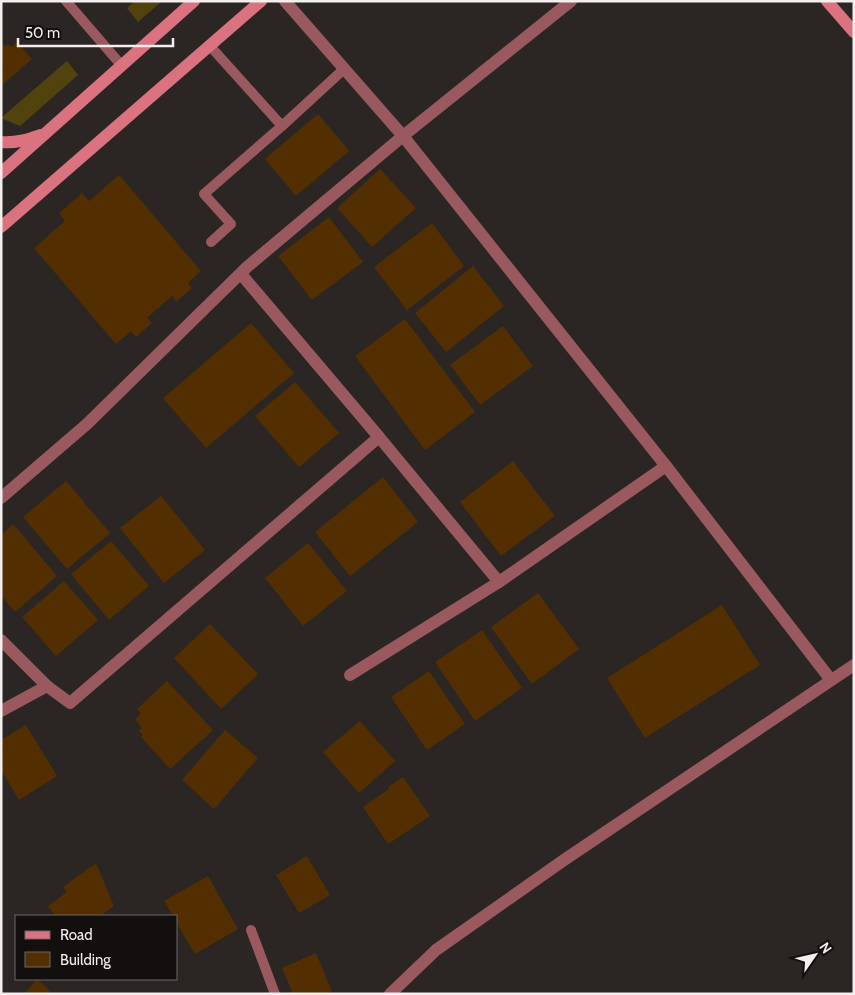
<svg xmlns="http://www.w3.org/2000/svg" width="855" height="995" viewBox="0 0 855 995" font-family="Cabin,sans-serif">
<style>
.green{fill:#52430e}
.building{fill:#522e00}
.lines{fill:none;stroke-linecap:round;stroke-linejoin:round}
.lane{stroke:#99595f;stroke-width:10}
.street{stroke:#99595f;stroke-width:12}
.secondary{stroke:#da737f;stroke-width:12}
</style>
<rect width="100%" height="100%" fill="#2b2624"/>
<g class="green">
<path d="M135,1H162L138,22L127,8Z"/>
<path d="M67,61L78,75L20,126L1,118Z"/>
</g>
<g class="building">
<path d="M1,42L5,46L8,44L11,47L17,42L32,59L1,86Z"/>
<path d="M318,114L349,151L296,196L265,159Z"/>
<path d="M380,169L416,208L372,247L337,208Z"/>
<path d="M119,175L201,271L188,283L192,288L176,302L172,296L147,318L152,323L136,337L131,331L116,344L34,248L65,221L59,213L82,193L89,201Z"/>
<path d="M329,217L363,262L312,300L278,256Z"/>
<path d="M432,223L464,266L407,310L374,267Z"/>
<path d="M473,266L504,306L446,352L415,313Z"/>
<path d="M405,319L475,412L425,450L355,356Z"/>
<path d="M251,323L294,373L206,448L163,398Z"/>
<path d="M503,326L533,366L480,405L450,365Z"/>
<path d="M295,382L339,433L299,467L255,416Z"/>
<path d="M513,461L555,516L501,556L460,502Z"/>
<path d="M383,477L418,522L350,576L315,532Z"/>
<path d="M66,481L110,533L67,569L23,517Z"/>
<path d="M161,496L205,550L164,583L120,528Z"/>
<path d="M13,524L57,576L15,612L1,596V535Z"/>
<path d="M111,541L149,586L109,620L71,574Z"/>
<path d="M308,543L347,591L303,626L265,578Z"/>
<path d="M64,581L98,620L56,656L22,617Z"/>
<path d="M538,593L579,649L532,684L491,627Z"/>
<path d="M722,605L760,665L645,738L607,678Z"/>
<path d="M210,624L258,674L221,709L174,658Z"/>
<path d="M482,630L522,688L475,721L435,662Z"/>
<path d="M429,671L465,724L427,750L391,697Z"/>
<path d="M167,681L213,730L170,769L141,737L143,735L139,731L142,728L135,719L141,713L137,709Z"/>
<path d="M360,721L395,761L359,793L323,752Z"/>
<path d="M26,725L57,776L19,800L1,770V740Z"/>
<path d="M225,730L258,758L214,809L182,780Z"/>
<path d="M403,777L430,816L388,844L363,807L389,789L388,787Z"/>
<path d="M307,856L330,895L299,913L276,875Z"/>
<path d="M96,863L114,906L100,916H55L48,906L67,892L63,887Z"/>
<path d="M208,876L238,929L195,954L176,922V916H173L164,901Z"/>
<path d="M316,953L332,991L324,994H293L282,968Z"/>
<path d="M37,979L53,994H24Z"/>
</g>
<g class="lines">
<g class="lane">
<path d="M66,1L122,66"/>
<path d="M210,46L282,126L344,69"/>
<path d="M211,242L231,224L204,194L282,126"/>
<path d="M251,930L275,994"/>
</g>
<g class="street">
<path d="M285,1L403,136L666,466L499,582L379,437"/>
<path d="M666,466L831,680"/>
<path d="M1,498L87,424L247,267L403,136L571,1"/>
<path d="M1,640L47,686L1,711"/>
<path d="M350,675L499,582"/>
<path d="M47,686L70,703L379,437L241,274"/>
<path d="M390,994L436,950L564,860L854,665"/>
</g>
<g class="secondary">
<path d="M827,1L854,32"/>
<path d="M1,142C16,143 27,140 41,135"/>
<path d="M1,173L194,1"/>
<path d="M1,227L261,1"/>
</g>
</g>
<rect width="855" height="995" fill="none" stroke="#f3efee" stroke-width="5"/>
<rect x="15" y="915" width="162" height="65" fill="#120f0e" stroke="#6c6968"/>
<rect x="25" y="931" width="25" height="8" fill="#da737f" stroke="#6c6968"/>
<text x="60" y="940" font-size="15" fill="#f3efee">Road</text>
<rect x="25" y="952" width="25" height="15" fill="#522e00" stroke="#6c6968"/>
<text x="60" y="965" font-size="15" fill="#f3efee">Building</text>
<g transform="translate(815 955) rotate(56)" stroke="#120f0e" stroke-width="4" paint-order="stroke">
<path d="M0-4L9 19L0 12L-9 19Z" fill="#f3efee"/>
<text y="-8" font-size="14" font-weight="bold" text-anchor="middle" fill="#f3efee">N</text>
</g>
<path d="M18 38v8h155v-8" fill="none" stroke="#f3efee" stroke-width="2.5"/>
<text x="25" y="38" font-size="15" fill="#f3efee" stroke="#120f0e" stroke-width="4" paint-order="stroke">50 m</text>
</svg>
